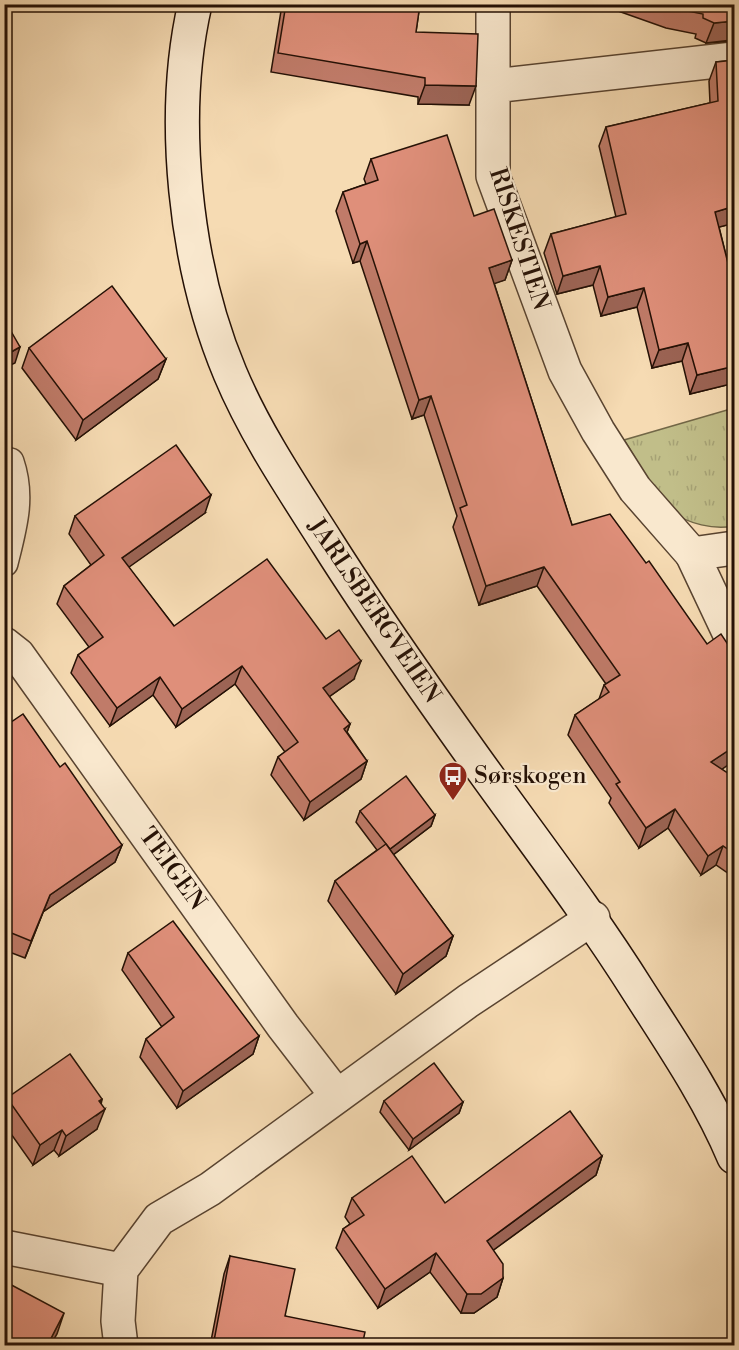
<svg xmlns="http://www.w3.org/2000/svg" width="739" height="1350" viewBox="0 0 739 1350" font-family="'Libre Bodoni',serif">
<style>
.park{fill:url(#park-tufts);stroke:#726747;stroke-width:1.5}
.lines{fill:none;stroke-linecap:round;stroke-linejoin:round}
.service-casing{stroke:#584330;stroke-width:30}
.minor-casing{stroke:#584330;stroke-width:36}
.secondary-casing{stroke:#241005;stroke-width:36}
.service{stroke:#f9e8ce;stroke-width:27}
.minor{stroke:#f9e8ce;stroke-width:33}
.secondary{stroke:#f9e8ce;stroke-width:33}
.wall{fill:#c07b69;stroke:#241005;stroke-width:1.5}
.shaded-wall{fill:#9c6455;stroke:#241005;stroke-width:1.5}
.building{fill:#df8f7a;stroke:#241005;stroke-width:1.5}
.labels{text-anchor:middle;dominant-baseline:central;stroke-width:4.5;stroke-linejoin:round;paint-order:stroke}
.street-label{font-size:24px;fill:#241005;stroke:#f9e8ce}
.poi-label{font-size:24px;fill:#241005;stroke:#f9e8ce;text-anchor:start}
</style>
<defs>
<pattern id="park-tufts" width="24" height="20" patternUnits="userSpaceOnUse" patternTransform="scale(1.5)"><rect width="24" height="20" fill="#c1be89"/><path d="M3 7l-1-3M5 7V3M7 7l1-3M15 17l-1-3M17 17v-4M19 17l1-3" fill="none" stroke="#a6a275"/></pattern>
</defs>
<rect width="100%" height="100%" fill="#f6dbb3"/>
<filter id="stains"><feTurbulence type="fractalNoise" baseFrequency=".00333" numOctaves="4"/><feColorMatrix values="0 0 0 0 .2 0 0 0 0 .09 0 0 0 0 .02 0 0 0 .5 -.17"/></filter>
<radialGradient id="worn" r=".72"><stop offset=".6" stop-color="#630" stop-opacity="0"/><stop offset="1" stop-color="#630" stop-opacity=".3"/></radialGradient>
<path class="park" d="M734,408V526C714,530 688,524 671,511C658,501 635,456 624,440Z"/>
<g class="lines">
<g class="service-casing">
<path id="service" d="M4,563C13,527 22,497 10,462"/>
</g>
<g class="minor-casing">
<g id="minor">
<path d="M493,86V4"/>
<path d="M734,548L692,554L734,643"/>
<path d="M692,554L635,489L598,431L565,371L493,176V86L734,59"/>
<path d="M4,644L18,655L283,1026L337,1096"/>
<path d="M4,1247L121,1270"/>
<path d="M121,1346L118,1321L121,1270L159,1219L210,1189L468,1001L593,918"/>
</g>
</g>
<g class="secondary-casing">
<path id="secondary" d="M195,4C169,117 185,266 230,373C255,433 293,489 328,544C371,612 418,679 465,745C523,827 585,906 639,992C673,1045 709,1098 734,1157"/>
</g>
<use href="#service" class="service"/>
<use href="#minor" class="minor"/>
<use href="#secondary" class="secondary"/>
</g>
<g class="wall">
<path d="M283,4H420L416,32L469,105L418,104V97L271,72L281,11Z"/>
<path d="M620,4H735V41L706,43L695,38L696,34L666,28L618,11Z"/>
<path d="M735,60V223L719,227L735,291V383L690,394L682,361L652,368L637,307L601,316L593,285L557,294L544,253L551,234L616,217L599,146L606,127L710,103L709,81L716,62Z"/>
<path d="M371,159L474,216L512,260L505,280L494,283L572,525L707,644L735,655V760L721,769L735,778V878L716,865L701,875L668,828L639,848L609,803L611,798L568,735L575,715L599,699L604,685L606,684L537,586L479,605L453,527L457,516L424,415L412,419L360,261L353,263L336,211L343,192L366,184L364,179Z"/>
<path d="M29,348L166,359L158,379L76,440L22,368Z"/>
<path d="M205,513L128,567L174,626L354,679L329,697L350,724L347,732L367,761L361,779L304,820L271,775L278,757L285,752L235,684L176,727L153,695L110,726L71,673L78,655L89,647L57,604L64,586L91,565L69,534L75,516Z"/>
<path d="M4,727L60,767L122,845L115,862L43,912L25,958L4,950Z"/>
<path d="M360,811L435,815L431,826L393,855L453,936L446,956L396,994L328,901L335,881L377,850L356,822Z"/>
<path d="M128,953L259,1036L253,1054L177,1108L140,1057L146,1039L162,1027L122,970Z"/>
<path d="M7,1098L102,1099L97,1129L59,1156L54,1150L33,1165L4,1124V1106Z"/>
<path d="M384,1101L463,1102L459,1113L409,1150L380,1112Z"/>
<path d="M602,1156L596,1175L493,1250L503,1278L497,1297L474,1313H461L430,1272L378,1308L336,1248L343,1229L350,1224L345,1217L352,1198L445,1203Z"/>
<path d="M230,1256L285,1316L362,1346H210L224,1274Z"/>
</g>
<g class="shaded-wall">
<path d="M735,21V35L732,40L706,43L714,23Z"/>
<path d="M425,85L476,86L469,105L418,104Z"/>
<path d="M735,206V223L708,230L715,212Z"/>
<path d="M367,241L360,261L353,263L360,244Z"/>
<path d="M512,260L505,280L482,288L489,268Z"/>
<path d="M600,266L593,285L557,294L563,276Z"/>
<path d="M644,288L637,307L601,316L608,297Z"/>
<path d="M688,343L682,361L652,368L659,350Z"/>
<path d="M20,347L15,363L4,368V356Z"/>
<path d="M166,359L158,379L76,440L83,420Z"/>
<path d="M735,366V383L690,394L697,375Z"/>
<path d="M431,396L424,415L412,419L419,400Z"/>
<path d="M211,495L205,513L115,577L122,558Z"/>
<path d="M544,567L537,586L479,605L486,586Z"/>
<path d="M361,661L354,679L316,706L323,688Z"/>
<path d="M242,666L235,684L176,727L182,709Z"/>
<path d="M160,677L153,695L110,726L117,708Z"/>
<path d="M350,724L343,743L344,729Z"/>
<path d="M735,746V760L704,782L711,762Z"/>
<path d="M367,761L361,779L304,820L310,802Z"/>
<path d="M675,809L668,828L639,848L646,828Z"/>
<path d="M435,815L431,826L385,861L389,850Z"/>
<path d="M122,845L115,862L43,912L25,958L50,895Z"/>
<path d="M723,846L716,865L701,875L708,856Z"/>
<path d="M453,936L446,956L396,994L403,974Z"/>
<path d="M259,1036L253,1054L177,1108L183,1091Z"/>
<path d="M102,1099L97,1115L105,1109L97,1129L59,1156L66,1136Z"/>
<path d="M463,1102L459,1113L409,1150L413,1139Z"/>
<path d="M62,1130L54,1150L33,1165L40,1145Z"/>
<path d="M602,1156L596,1175L480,1260L487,1241Z"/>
<path d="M436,1253L430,1272L378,1308L385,1289Z"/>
<path d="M503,1278L497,1297L474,1313H461L467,1294Z"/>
<path d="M64,1313L57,1334L50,1346H47Z"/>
</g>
<g class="building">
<path d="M286,4H420L416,32L478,34L476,86L425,85V78L278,53Z"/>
<path d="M664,4H735V21L714,23L703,18V14L673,8Z"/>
<path d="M735,60V206L715,212L735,291V366L697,375L688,343L659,350L644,288L608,297L600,266L563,276L551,234L626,214L606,127L718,101L716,62Z"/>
<path d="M447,135L474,216L494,209L512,260L489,268L572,525L610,514L646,563L649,561L707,644L721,634L735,655V746L711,762L735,778V854L723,846L708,856L675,809L646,828L616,784L620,782L575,715L609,692L604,685L620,675L544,567L486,586L460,508L467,505L431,396L419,400L367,241L360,244L343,192L378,180L371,159Z"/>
<path d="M112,286L166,359L83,420L29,348Z"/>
<path d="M4,319L20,347L4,356Z"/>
<path d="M176,445L211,495L122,558L174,626L267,559L326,639L339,630L361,661L323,688L350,724L344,729L367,761L310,802L278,757L298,742L242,666L182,709L160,677L117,708L78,655L103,637L64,586L104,555L75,516Z"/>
<path d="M23,714L60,767L65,763L122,845L50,895L31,941L4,930V727Z"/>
<path d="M406,776L435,815L390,849L360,811Z"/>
<path d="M386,844L453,936L403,974L335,881Z"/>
<path d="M173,921L259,1036L183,1091L146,1039L174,1017L128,953Z"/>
<path d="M70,1054L102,1099L99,1101L105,1109L66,1136L62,1130L40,1145L7,1098Z"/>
<path d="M434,1063L463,1102L413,1139L384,1101Z"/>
<path d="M570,1111L602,1156L487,1241L503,1264V1278L481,1294H467L436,1253L385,1289L343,1229L364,1215L352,1198L412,1156L445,1203Z"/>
<path d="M230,1256L295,1269L285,1316L365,1332L362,1346H213Z"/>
<path d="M4,1281L64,1313L47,1346H4Z"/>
</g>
<defs>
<g id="bus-pin" transform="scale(1.5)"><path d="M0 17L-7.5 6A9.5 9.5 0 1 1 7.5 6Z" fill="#8f2418" stroke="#f9e8ce"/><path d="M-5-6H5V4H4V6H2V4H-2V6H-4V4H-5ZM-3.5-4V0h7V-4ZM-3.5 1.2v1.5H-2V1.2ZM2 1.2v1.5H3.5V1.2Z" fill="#fff"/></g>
</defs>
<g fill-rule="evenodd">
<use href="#bus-pin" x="453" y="776"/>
</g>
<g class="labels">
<g class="street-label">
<text transform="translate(519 239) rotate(72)">RISKESTIEN</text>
<text transform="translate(374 611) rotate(56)">JARLSBERGVEIEN</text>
<text transform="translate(172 869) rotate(54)">TEIGEN</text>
</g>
<g class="poi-label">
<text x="474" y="776">Sørskogen</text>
</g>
</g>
<rect width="739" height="1350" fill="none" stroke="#f6dbb3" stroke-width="24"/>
<rect x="6" y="6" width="727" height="1338" fill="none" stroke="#241005" stroke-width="3"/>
<rect x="12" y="12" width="715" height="1326" fill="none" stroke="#241005" stroke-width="1.5"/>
<rect width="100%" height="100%" filter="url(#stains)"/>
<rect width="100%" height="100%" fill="url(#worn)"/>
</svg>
